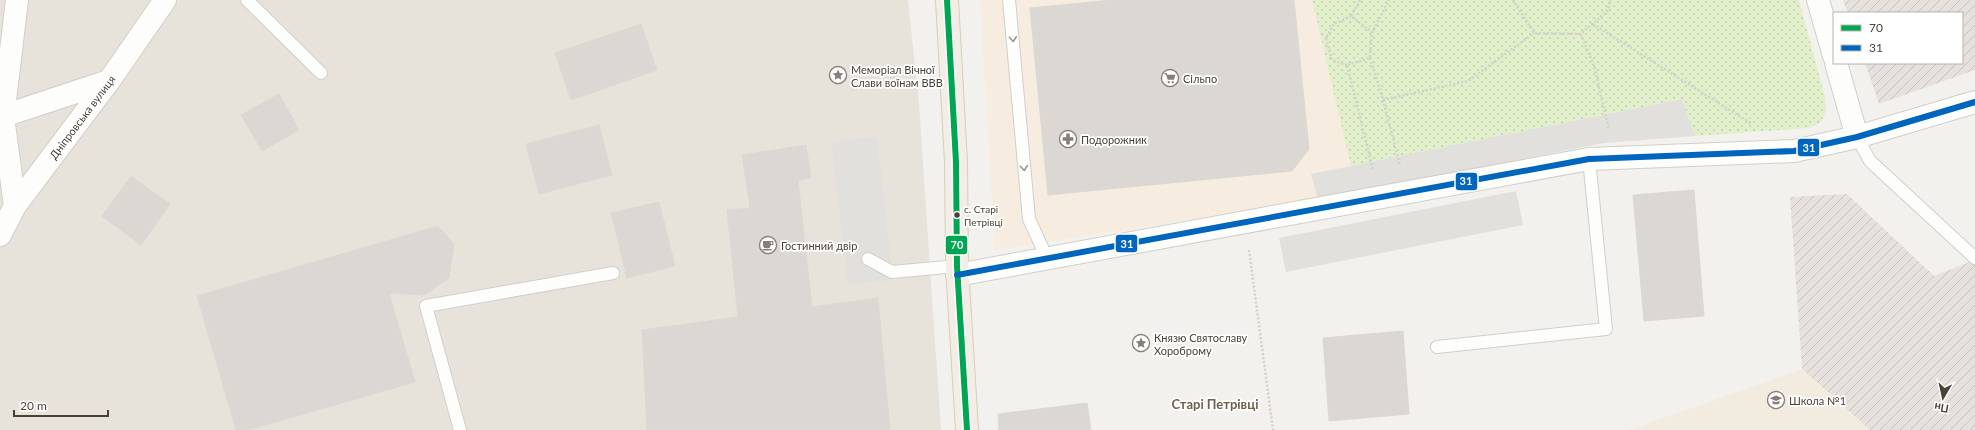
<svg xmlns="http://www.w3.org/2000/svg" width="1975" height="430" viewBox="0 0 1975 430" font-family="Lato,sans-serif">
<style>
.residential{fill:#e8e3da}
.commercial{fill:#f6ecdf}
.industrial{fill:url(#industrial-furrows)}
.education{fill:#f1ecdf}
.green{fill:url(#green-dots)}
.parking{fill:#e2e0dc}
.building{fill:#dbd8d3;stroke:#dcd8d2}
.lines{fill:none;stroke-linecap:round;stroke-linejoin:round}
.lane-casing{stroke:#d1cfca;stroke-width:14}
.street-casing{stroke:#d1cfca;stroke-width:24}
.primary-casing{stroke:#d7cdb9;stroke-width:24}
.path{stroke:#d3d1cb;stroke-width:2.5;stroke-dasharray:2 2;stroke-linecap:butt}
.lane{stroke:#fdfdfc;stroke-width:12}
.street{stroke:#fdfdfc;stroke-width:22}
.primary{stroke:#f2eee5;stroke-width:22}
.bus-1-casing{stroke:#fff;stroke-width:9}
.bus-2-casing{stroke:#fff;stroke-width:9}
.bus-1{stroke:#00a651;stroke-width:6}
.bus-2{stroke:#0065bd;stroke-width:6}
.oneway{stroke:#9b9690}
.bus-dot{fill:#4b4237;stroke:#fff;stroke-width:1.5}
.labels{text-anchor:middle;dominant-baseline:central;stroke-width:3.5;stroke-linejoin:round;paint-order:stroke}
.bus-label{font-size:10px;fill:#4b4237;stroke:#fff;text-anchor:start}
.poi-label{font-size:11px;fill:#4b4237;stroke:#fff;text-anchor:start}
.street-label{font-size:11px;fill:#4b4237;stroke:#fff}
.quarter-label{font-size:13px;font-weight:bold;fill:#6f604d;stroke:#fff}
.line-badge{stroke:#fff;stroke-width:1.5}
.badge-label{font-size:11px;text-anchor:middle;font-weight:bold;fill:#fff}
</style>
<defs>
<pattern id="industrial-furrows" width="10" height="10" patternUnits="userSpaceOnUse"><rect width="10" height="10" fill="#e6e1dc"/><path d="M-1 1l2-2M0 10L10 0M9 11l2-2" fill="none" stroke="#c7c2bd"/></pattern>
<pattern id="green-dots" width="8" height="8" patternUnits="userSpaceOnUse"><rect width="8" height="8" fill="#e2efcb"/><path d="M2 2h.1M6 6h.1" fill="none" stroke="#c3ceaf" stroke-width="1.8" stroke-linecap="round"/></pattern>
</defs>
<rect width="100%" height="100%" fill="#f3f1ed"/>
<path class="residential" d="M0,0H908L919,104L941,430H0Z"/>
<path class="commercial" d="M980,0H1312L1351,166L1312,174L1318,199L995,250Z"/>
<g class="industrial">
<path d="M1843,0H1975V70L1879,104L1865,63H1962V13H1848Z"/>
<path d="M1847,194L1934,276L1975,260V430H1870L1802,369L1790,197Z"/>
</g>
<path class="education" d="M1802,369L1870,430H1629Z"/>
<path class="green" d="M1312,0H1799L1825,97L1826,111L1821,122L1809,128L1695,136L1682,99L1351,166Z"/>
<g class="parking">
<path d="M1682,99L1695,136L1604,143L1318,199L1311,174Z"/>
<path d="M877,137L893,280L848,285L831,142Z"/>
<path d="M1516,191L1523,225L1286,272L1279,238Z"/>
</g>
<g class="building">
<path d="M1112,0H1294L1309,149L1292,171L1048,195L1030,8Z"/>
<path d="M641,24L657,70L571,100L555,53Z"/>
<path d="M279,94L299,130L262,151L241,115Z"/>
<path d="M599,125L612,175L539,194L526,144Z"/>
<path d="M806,145L811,178L798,180L812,307L878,298L890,430H647L642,330L738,317L727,210L750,208L742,155Z"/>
<path d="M131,176L170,204L141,245L102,216Z"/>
<path d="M1694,190L1704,316L1644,321L1633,195Z"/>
<path d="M659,202L675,266L627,278L611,213Z"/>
<path d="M438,226L454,244L449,278L424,295L389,293L415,382L248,430H236L197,296Z"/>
<path d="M1403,331L1409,414L1329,421L1323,338Z"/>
<path d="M1087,403L1091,430H999L998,414Z"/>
</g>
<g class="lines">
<g class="lane-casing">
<g id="lane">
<path d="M247,0L321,73"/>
<path d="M1009,0L1029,219L1047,258"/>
<path d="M1857,137L1870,161L1975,258"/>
<path d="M868,259L892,272L957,266"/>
<path d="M1437,347L1606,329L1589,159"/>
<path d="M460,430L426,306L613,273"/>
</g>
</g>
<g class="street-casing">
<g id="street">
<path d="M1818,0L1834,56"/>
<path d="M1836,63L1857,137"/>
<path d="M0,117L109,81"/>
<path d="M15,206L3,117L17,0"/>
<path d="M0,235L15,206L109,81L165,0"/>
<path d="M957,275L1589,159L1794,151L1857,137L1975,102"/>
</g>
</g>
<g class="primary-casing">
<path id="primary" d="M947,0L956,162L957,266L967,430"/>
</g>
<g class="path">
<path d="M1360,0L1351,16L1372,32L1370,58L1347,65L1373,170"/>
<path d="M1513,0L1534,33L1581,34L1608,10L1610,0"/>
<path d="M1593,24L1752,124"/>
<path d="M1372,33L1389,0"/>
<path d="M1581,34L1594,66L1609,130"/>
<path d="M1370,58L1383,100L1400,165"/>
<path d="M1347,65L1332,60L1326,38L1334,24L1351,16"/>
<path d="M1383,100L1468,81L1534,33"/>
<path d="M1249,250L1273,430"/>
</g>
<use href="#lane" class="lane"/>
<use href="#street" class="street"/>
<use href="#primary" class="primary"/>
<g class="bus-1-casing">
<path id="bus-1" d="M947,0L956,162L957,266L967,430"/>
</g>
<g class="bus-2-casing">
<path id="bus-2" d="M957,275L1589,159L1794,151L1857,137L1975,102"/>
</g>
<use href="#bus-1" class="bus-1"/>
<use href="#bus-2" class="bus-2"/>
</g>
<defs><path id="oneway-chevron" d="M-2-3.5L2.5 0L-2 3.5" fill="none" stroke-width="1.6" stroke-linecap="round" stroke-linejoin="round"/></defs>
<g class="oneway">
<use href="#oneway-chevron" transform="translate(1013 39) rotate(85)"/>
<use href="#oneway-chevron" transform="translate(1024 168) rotate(85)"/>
</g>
<defs>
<g id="sight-ring" transform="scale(0.9)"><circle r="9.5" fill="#fff" stroke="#867f77" stroke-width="1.5"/><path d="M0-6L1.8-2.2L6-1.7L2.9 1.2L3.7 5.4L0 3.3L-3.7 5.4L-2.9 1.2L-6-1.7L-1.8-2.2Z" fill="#867f77"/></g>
<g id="supermarket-ring" transform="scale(0.9)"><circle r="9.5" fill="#fff" stroke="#867f77" stroke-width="1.5"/><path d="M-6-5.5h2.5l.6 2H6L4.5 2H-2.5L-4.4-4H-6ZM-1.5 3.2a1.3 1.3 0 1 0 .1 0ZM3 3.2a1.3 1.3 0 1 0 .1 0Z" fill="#867f77"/></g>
<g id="pharmacy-ring" transform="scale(0.9)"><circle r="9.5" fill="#fff" stroke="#867f77" stroke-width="1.5"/><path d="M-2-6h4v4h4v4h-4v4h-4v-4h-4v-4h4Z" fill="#867f77"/></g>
<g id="cafe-ring" transform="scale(0.9)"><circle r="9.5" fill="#fff" stroke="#867f77" stroke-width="1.5"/><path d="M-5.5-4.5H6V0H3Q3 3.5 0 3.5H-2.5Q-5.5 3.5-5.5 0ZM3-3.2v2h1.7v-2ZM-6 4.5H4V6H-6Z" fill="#867f77"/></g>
<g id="school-ring" transform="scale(0.9)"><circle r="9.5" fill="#fff" stroke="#867f77" stroke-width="1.5"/><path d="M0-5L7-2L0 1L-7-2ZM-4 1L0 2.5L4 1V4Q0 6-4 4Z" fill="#867f77"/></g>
</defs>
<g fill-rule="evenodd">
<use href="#sight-ring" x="838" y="75"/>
<use href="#supermarket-ring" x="1170" y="78"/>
<use href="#pharmacy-ring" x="1068" y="139"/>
<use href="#cafe-ring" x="768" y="245"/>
<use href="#sight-ring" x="1141" y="343"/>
<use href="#school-ring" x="1776" y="400"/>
</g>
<circle class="bus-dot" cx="957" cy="215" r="3.5"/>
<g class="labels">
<g class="bus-label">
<text x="964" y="209">с. Старі<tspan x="964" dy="13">Петрівці</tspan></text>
</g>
<g class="poi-label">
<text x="851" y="69">Меморіал Вічної<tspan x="851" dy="13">Слави воїнам ВВВ</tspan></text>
<text x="1183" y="78">Сільпо</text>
<text x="1081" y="139">Подорожник</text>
<text x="781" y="245">Гостинний двір</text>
<text x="1154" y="337">Князю Святославу<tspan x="1154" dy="13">Хороброму</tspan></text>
<text x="1789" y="400">Школа №1</text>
</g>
<g class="street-label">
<text transform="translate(82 117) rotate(-53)">Дніпровська вулиця</text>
</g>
<g class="quarter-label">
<text x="1215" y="404">Старі Петрівці</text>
</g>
</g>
<g class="line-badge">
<rect x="1797" y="138" width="23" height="19" rx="4" fill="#0065bd"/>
<rect x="1455" y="172" width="23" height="19" rx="4" fill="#0065bd"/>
<rect x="1115" y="234" width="23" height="19" rx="4" fill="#0065bd"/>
<rect x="945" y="235" width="23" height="20" rx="4" fill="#00a651"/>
</g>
<g class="badge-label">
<text x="1809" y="152">31</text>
<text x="1466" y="185">31</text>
<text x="1127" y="248">31</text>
<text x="957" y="249">70</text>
</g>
<rect x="1833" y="12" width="130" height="52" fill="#ffffff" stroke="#b7b3af"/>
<rect x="1841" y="25" width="20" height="6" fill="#00a651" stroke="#b7b3af"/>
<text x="1869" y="32" font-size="12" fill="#4b4237">70</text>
<rect x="1841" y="45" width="20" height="6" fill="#0065bd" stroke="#b7b3af"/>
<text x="1869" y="52" font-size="12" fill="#4b4237">31</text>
<g transform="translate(1943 398) rotate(189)" stroke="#ffffff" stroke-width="3" paint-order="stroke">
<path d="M0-3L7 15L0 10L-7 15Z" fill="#4b4237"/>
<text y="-6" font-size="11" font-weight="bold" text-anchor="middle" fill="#4b4237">Пн</text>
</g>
<path d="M14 410v6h94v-6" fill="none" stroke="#4b4237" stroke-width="2"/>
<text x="20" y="410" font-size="12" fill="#4b4237" stroke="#ffffff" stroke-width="3" paint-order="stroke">20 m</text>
</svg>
